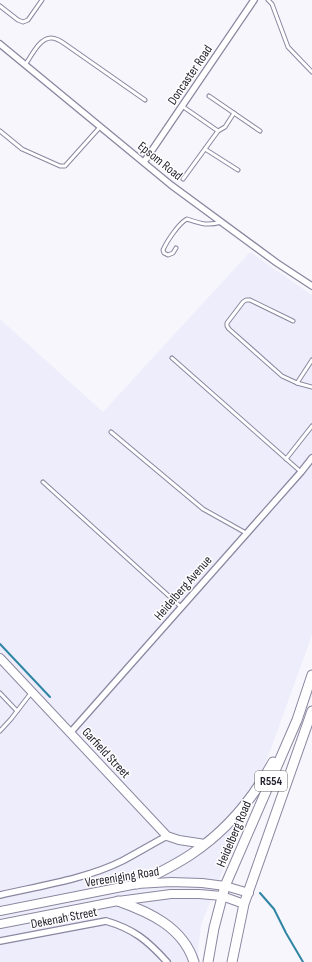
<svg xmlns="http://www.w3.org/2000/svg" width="312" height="962" viewBox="0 0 312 962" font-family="'Sofia Sans Condensed',sans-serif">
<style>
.built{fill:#eeedfb}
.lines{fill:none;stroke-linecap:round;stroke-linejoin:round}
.stream{stroke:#2f86a4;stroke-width:2}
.lane-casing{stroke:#8a87a0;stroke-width:5}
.street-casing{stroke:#8a87a0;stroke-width:8}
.secondary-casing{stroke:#8a87a0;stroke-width:10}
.primary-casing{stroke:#8a87a0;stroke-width:11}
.lane{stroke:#fff;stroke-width:3}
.street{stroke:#fff;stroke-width:5.5}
.secondary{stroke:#fff;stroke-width:8}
.primary{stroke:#fff;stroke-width:9}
.labels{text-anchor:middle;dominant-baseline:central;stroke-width:3;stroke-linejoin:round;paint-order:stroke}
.shield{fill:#fff;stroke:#67666d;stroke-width:1}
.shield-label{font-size:12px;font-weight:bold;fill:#26252f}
.street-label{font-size:13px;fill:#26252f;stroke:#fff}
</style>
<rect width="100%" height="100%" fill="#f7f6fc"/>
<path class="built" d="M250,252L312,295V635L265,765L201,925L197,962H0V319L103,412Z"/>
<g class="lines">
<g class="stream">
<path d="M0,644L50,697"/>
<path d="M260,893L274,909L286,933L303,962"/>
</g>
<g class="lane-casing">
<g id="lane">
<path d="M268,0L272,4L288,47L312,72"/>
<path d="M0,6L18,20L23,22L28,20L42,0"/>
<path d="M25,65C31,57 39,38 51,38C55,38 61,41 65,44L145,100"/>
<path d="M209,96L260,131"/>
<path d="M182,106L218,131L225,127L234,113"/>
<path d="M0,131L22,149L60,166H65L100,127"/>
<path d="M205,149L238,170"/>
<path d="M183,179L218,131"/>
<path d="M176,248L173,253L168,255L164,253L163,250C167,241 179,223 187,219C202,224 207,226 222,222"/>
<path d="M293,321L250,300H246L243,302L227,323V326L229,329L282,376L297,383L312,387"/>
<path d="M172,358L301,472"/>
<path d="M297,383L312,360"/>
<path d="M111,432L203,509L246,533"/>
<path d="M286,459L312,426"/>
<path d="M43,482L181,607"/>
<path d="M0,693L17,711"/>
<path d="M0,731L11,719L31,693"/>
</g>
</g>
<g class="street-casing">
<g id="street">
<path d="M0,44L171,185L277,263L312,286"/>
<path d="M144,162L254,0"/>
<path d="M70,733L301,472L312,458"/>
<path d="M0,895C39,886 86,879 122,861C137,853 152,844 167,836"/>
<path d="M0,941L106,921C134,929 148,941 167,962"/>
</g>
</g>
<g class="secondary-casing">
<g id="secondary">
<path d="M0,658L167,836L179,840L205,844"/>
<path d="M0,911L137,884L171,882L202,883L225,886L249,893"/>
<path d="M0,924L118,901L171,894H199L222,896L244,904"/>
</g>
</g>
<g class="primary-casing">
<g id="primary">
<path d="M137,884C156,874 176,865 193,853C227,830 254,797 273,762"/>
<path d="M118,901C149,912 183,927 194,962"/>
<path d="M208,962L214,928L225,886L297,720L312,675"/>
<path d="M232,962L244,904L312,711"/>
</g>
</g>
<use href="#lane" class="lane"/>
<use href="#street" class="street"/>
<use href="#secondary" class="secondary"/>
<use href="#primary" class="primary"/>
</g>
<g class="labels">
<rect class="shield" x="255" y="771" width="32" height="20" rx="3"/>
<g class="shield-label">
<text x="271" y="781">R554</text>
</g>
<g class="street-label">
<text transform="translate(190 75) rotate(-56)">Doncaster Road</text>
<text transform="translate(160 161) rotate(39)">Epsom Road</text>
<text transform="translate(183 588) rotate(-49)">Heidelberg Avenue</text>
<text transform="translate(106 753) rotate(47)">Garfield Street</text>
<text transform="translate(234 834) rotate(-67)">Heidelberg Road</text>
<text transform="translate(122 877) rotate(-9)">Vereeniging Road</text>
<text transform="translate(64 918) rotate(-11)">Dekenah Street</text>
</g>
</g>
</svg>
